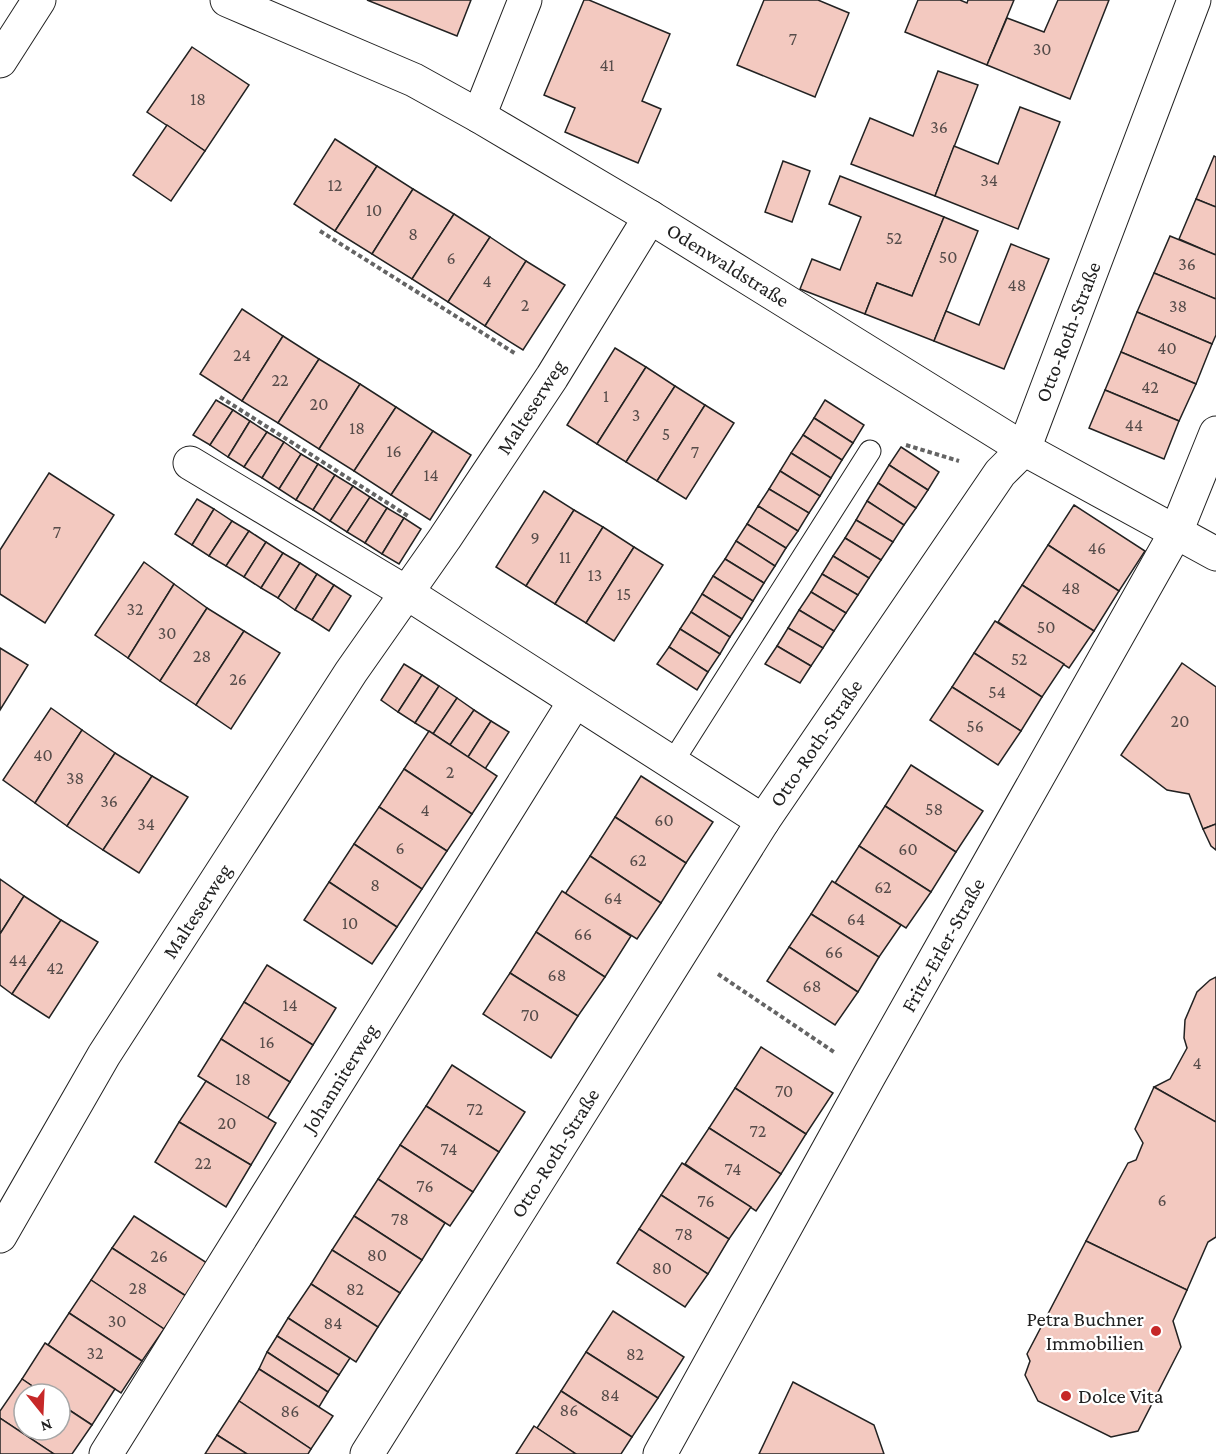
<svg xmlns="http://www.w3.org/2000/svg" width="1216" height="1454" viewBox="0 0 1216 1454" font-family="'Crimson Pro',serif">
<style>
.building{fill:#f3c9c0;stroke:#222;stroke-width:1.5}
.lines{fill:none;stroke-linecap:round;stroke-linejoin:round}
.lane-casing{stroke:#222;stroke-width:23}
.street-casing{stroke:#222;stroke-width:35}
.path{stroke:#646464;stroke-width:4;stroke-dasharray:4.5 3;stroke-linecap:butt}
.lane{stroke:#fff;stroke-width:21}
.street{stroke:#fff;stroke-width:33}
.poi-dot{fill:#c62828;stroke:#fff;stroke-width:2}
.labels{text-anchor:middle;dominant-baseline:central;stroke-width:4.5;stroke-linejoin:round;paint-order:stroke}
.number-label{font-size:18px;fill:#564c4a}
.street-label{font-size:21px;fill:#222;stroke:#fff}
.poi-label{font-size:21px;fill:#222;stroke:#fff;text-anchor:end}
</style>
<rect width="100%" height="100%" fill="#fff"/>
<g class="building">
<path d="M367,0H471L457,36Z"/>
<path d="M584,0H589L670,34L642,101L661,109L638,163L565,132L575,108L544,95Z"/>
<path d="M764,0H818L849,13L815,97L737,65Z"/>
<path d="M918,0H960L967,3L968,0H1014L987,65L905,32Z"/>
<path d="M1058,0H1109L1070,99L987,65L1007,18L1044,32Z"/>
<path d="M192,47L249,85L205,151L147,112Z"/>
<path d="M938,71L978,85L935,196L851,164L870,118L913,136Z"/>
<path d="M1020,107L1060,122L1018,229L935,196L954,146L998,164Z"/>
<path d="M167,125L205,151L171,201L133,175Z"/>
<path d="M335,139L377,166L335,231L294,204Z"/>
<path d="M1214,156L1216,157V207L1196,199Z"/>
<path d="M783,161L810,171L792,222L765,212Z"/>
<path d="M377,166L413,189L372,254L335,231Z"/>
<path d="M840,176L944,217L912,296L877,283L865,314L800,289L812,259L840,270L861,217L829,204Z"/>
<path d="M413,189L454,214L412,279L372,254Z"/>
<path d="M1196,199L1216,207V255L1179,239Z"/>
<path d="M454,214L490,237L448,302L412,279Z"/>
<path d="M944,217L978,231L934,341L865,314L877,283L912,296Z"/>
<path d="M1170,236L1216,255V299L1154,273Z"/>
<path d="M490,237L526,261L485,326L448,302Z"/>
<path d="M1011,244L1049,259L1004,369L934,341L946,311L979,325Z"/>
<path d="M526,261L565,285L523,350L485,326Z"/>
<path d="M1154,273L1216,299V335L1212,344L1137,312Z"/>
<path d="M242,309L283,336L242,401L200,374Z"/>
<path d="M1137,312L1212,344L1196,384L1121,352Z"/>
<path d="M283,336L319,359L278,423L242,401Z"/>
<path d="M615,348L646,367L597,444L567,425Z"/>
<path d="M1121,352L1196,384L1179,421L1105,390Z"/>
<path d="M319,359L360,384L319,449L278,423Z"/>
<path d="M646,367L675,386L626,462L597,444Z"/>
<path d="M360,384L396,407L354,471L319,449Z"/>
<path d="M675,386L705,405L657,481L626,462Z"/>
<path d="M1105,390L1179,421L1164,459L1089,428Z"/>
<path d="M216,400L233,410L210,445L193,435Z"/>
<path d="M825,400L864,425L853,443L814,418Z"/>
<path d="M705,405L734,423L686,499L657,481Z"/>
<path d="M396,407L433,431L391,495L354,471Z"/>
<path d="M233,410L250,421L228,457L210,445Z"/>
<path d="M814,418L853,443L842,460L803,435Z"/>
<path d="M250,421L267,432L244,467L228,457Z"/>
<path d="M433,431L471,455L430,520L391,495Z"/>
<path d="M267,432L284,442L262,478L244,467Z"/>
<path d="M803,435L842,460L831,478L791,453Z"/>
<path d="M284,442L301,454L279,489L262,478Z"/>
<path d="M901,447L939,472L928,490L889,465Z"/>
<path d="M791,453L831,478L820,496L780,471Z"/>
<path d="M301,454L318,464L296,500L279,489Z"/>
<path d="M318,464L335,475L313,510L296,500Z"/>
<path d="M889,465L928,490L916,508L878,483Z"/>
<path d="M780,471L820,496L809,513L769,489Z"/>
<path d="M49,473L114,515L45,623L0,594V550Z"/>
<path d="M335,475L353,486L330,521L313,510Z"/>
<path d="M878,483L916,508L904,525L867,501Z"/>
<path d="M353,486L370,497L347,532L330,521Z"/>
<path d="M769,489L809,513L798,531L758,506Z"/>
<path d="M544,491L574,510L526,586L496,567Z"/>
<path d="M370,497L387,508L365,543L347,532Z"/>
<path d="M197,499L214,509L192,545L175,534Z"/>
<path d="M867,501L904,525L893,542L856,520Z"/>
<path d="M1074,505L1145,551L1119,591L1048,545Z"/>
<path d="M758,506L798,531L786,548L747,524Z"/>
<path d="M387,508L404,518L382,554L365,543Z"/>
<path d="M214,509L232,521L209,556L192,545Z"/>
<path d="M574,510L603,527L555,604L526,586Z"/>
<path d="M404,518L421,529L399,564L382,554Z"/>
<path d="M856,520L893,542L881,560L845,538Z"/>
<path d="M232,521L249,531L226,566L209,556Z"/>
<path d="M747,524L786,548L775,566L736,541Z"/>
<path d="M603,527L634,547L586,623L555,604Z"/>
<path d="M249,531L266,542L244,577L226,566Z"/>
<path d="M845,538L881,560L869,578L833,556Z"/>
<path d="M736,541L775,566L764,583L725,559Z"/>
<path d="M266,542L283,553L261,588L244,577Z"/>
<path d="M1048,545L1119,591L1094,631L1022,585Z"/>
<path d="M634,547L663,565L614,641L586,623Z"/>
<path d="M283,553L300,563L278,598L261,588Z"/>
<path d="M833,556L869,578L858,595L822,574Z"/>
<path d="M725,559L764,583L753,601L713,576Z"/>
<path d="M144,562L174,584L128,658L95,635Z"/>
<path d="M300,563L317,574L295,610L278,598Z"/>
<path d="M317,574L334,585L312,620L295,610Z"/>
<path d="M822,574L858,595L846,613L811,592Z"/>
<path d="M713,576L753,601L742,619L702,594Z"/>
<path d="M174,584L207,608L160,681L128,658Z"/>
<path d="M334,585L351,596L329,631L312,620Z"/>
<path d="M1022,585L1094,631L1069,668L998,622Z"/>
<path d="M811,592L846,613L834,631L799,610Z"/>
<path d="M702,594L742,619L730,637L691,612Z"/>
<path d="M207,608L244,631L196,705L160,681Z"/>
<path d="M799,610L834,631L823,648L788,628Z"/>
<path d="M691,612L730,637L720,654L680,629Z"/>
<path d="M995,621L1064,664L1042,697L974,653Z"/>
<path d="M788,628L823,648L811,666L777,646Z"/>
<path d="M680,629L720,654L708,672L669,647Z"/>
<path d="M244,631L280,653L231,729L196,705Z"/>
<path d="M777,646L811,666L800,683L765,664Z"/>
<path d="M669,647L708,672L697,690L657,664Z"/>
<path d="M0,648L28,665L0,710Z"/>
<path d="M974,653L1042,697L1021,731L952,687Z"/>
<path d="M1182,663L1216,687V824L1203,829L1189,794L1167,790L1121,755Z"/>
<path d="M404,664L422,675L398,712L381,700Z"/>
<path d="M422,675L439,686L415,723L398,712Z"/>
<path d="M439,686L457,698L433,734L415,723Z"/>
<path d="M952,687L1021,731L998,765L930,720Z"/>
<path d="M457,698L474,710L450,745L433,734Z"/>
<path d="M51,708L82,730L35,803L3,780Z"/>
<path d="M474,710L491,721L468,757L450,745Z"/>
<path d="M491,721L509,732L485,769L468,757Z"/>
<path d="M82,730L115,753L67,826L35,803Z"/>
<path d="M429,731L497,776L472,814L404,769Z"/>
<path d="M115,753L152,776L103,850L67,826Z"/>
<path d="M911,765L983,811L956,852L885,806Z"/>
<path d="M404,769L472,814L447,851L379,807Z"/>
<path d="M152,776L188,797L139,873L103,850Z"/>
<path d="M641,776L713,822L686,863L615,817Z"/>
<path d="M885,806L956,852L931,892L859,846Z"/>
<path d="M379,807L447,851L422,889L354,844Z"/>
<path d="M615,817L686,863L661,903L590,856Z"/>
<path d="M1216,824V850L1211,846L1203,829Z"/>
<path d="M354,844L422,889L397,927L329,882Z"/>
<path d="M859,846L931,892L906,928L835,883Z"/>
<path d="M590,856L661,903L637,939L565,894Z"/>
<path d="M0,879L24,896L0,934Z"/>
<path d="M832,881L901,925L879,957L811,914Z"/>
<path d="M329,882L397,927L372,964L304,920Z"/>
<path d="M562,891L631,936L605,977L536,932Z"/>
<path d="M24,896L61,920L12,994L0,985V934Z"/>
<path d="M811,914L879,957L858,992L789,947Z"/>
<path d="M61,920L98,942L49,1018L12,994Z"/>
<path d="M536,932L605,977L578,1016L510,973Z"/>
<path d="M789,947L858,992L835,1025L767,981Z"/>
<path d="M267,965L336,1008L313,1045L244,1002Z"/>
<path d="M510,973L578,1016L551,1058L483,1014Z"/>
<path d="M1216,977V1122L1154,1087L1170,1079L1187,1048L1184,1038L1185,1020L1197,992L1210,980Z"/>
<path d="M244,1002L313,1045L290,1082L221,1039Z"/>
<path d="M221,1039L290,1082L267,1119L198,1076Z"/>
<path d="M761,1047L833,1093L806,1134L735,1088Z"/>
<path d="M452,1065L525,1112L499,1152L426,1106Z"/>
<path d="M206,1081L276,1123L251,1165L179,1122Z"/>
<path d="M1154,1087L1216,1122V1237L1208,1242L1187,1290L1086,1241L1128,1163L1136,1160L1143,1143L1135,1129Z"/>
<path d="M735,1088L806,1134L781,1174L709,1128Z"/>
<path d="M426,1106L499,1152L473,1192L400,1145Z"/>
<path d="M179,1122L251,1165L226,1207L155,1162Z"/>
<path d="M709,1128L781,1174L756,1211L685,1164Z"/>
<path d="M400,1145L473,1192L450,1226L378,1179Z"/>
<path d="M682,1163L751,1207L729,1239L661,1195Z"/>
<path d="M378,1179L445,1223L422,1260L354,1216Z"/>
<path d="M661,1195L729,1239L708,1274L639,1229Z"/>
<path d="M134,1216L207,1263L186,1296L112,1248Z"/>
<path d="M354,1216L422,1260L400,1293L332,1250Z"/>
<path d="M639,1229L708,1274L685,1307L617,1263Z"/>
<path d="M1086,1241L1187,1290L1173,1321L1181,1347L1138,1431L1111,1437L1038,1401L1025,1375L1030,1361L1027,1354Z"/>
<path d="M112,1248L186,1296L164,1329L91,1280Z"/>
<path d="M332,1250L400,1293L378,1327L311,1284Z"/>
<path d="M91,1280L164,1329L142,1361L69,1313Z"/>
<path d="M311,1284L378,1327L356,1362L288,1318Z"/>
<path d="M613,1311L684,1357L658,1398L586,1352Z"/>
<path d="M69,1313L142,1361L121,1393L48,1345Z"/>
<path d="M288,1318L350,1358L339,1375L277,1336Z"/>
<path d="M277,1336L339,1375L328,1392L267,1352Z"/>
<path d="M45,1343L115,1389L92,1425L60,1404V1394H44L22,1379Z"/>
<path d="M267,1352L328,1392L319,1407L259,1369Z"/>
<path d="M586,1352L658,1398L632,1437L561,1391Z"/>
<path d="M259,1369L333,1416L311,1449L239,1401Z"/>
<path d="M22,1379L44,1394H24V1430H60V1404L92,1425L72,1454H54L0,1418V1411Z"/>
<path d="M793,1382L874,1425L884,1454H759Z"/>
<path d="M561,1391L632,1437L621,1454H576L537,1428Z"/>
<path d="M239,1401L311,1449L308,1454H247L217,1435Z"/>
<path d="M0,1418L54,1454H0Z"/>
<path d="M534,1426L576,1454H516Z"/>
<path d="M217,1435L247,1454H205Z"/>
</g>
<g class="lines">
<g class="lane-casing">
<path id="lane" d="M672,763L870,451"/>
</g>
<g class="street-casing">
<g id="street">
<path d="M227,0L414,80L479,116L650,217L1024,449L1216,554"/>
<path d="M0,61L39,0"/>
<path d="M479,116L525,0"/>
<path d="M190,463L407,593L763,821"/>
<path d="M0,1236L104,1055L351,672L445,538L552,377L650,217"/>
<path d="M106,1454L575,701"/>
<path d="M367,1454L763,821L1000,473L1024,449L1194,0"/>
<path d="M660,1454L869,1076L1176,532L1216,433"/>
</g>
</g>
<g class="path">
<path d="M320,231L516,354"/>
<path d="M220,397L408,516"/>
<path d="M906,445L959,461"/>
<path d="M718,974L834,1052"/>
</g>
<use href="#lane" class="lane"/>
<use href="#street" class="street"/>
</g>
<g class="poi-dot">
<circle cx="1156" cy="1331" r="6"/>
<circle cx="1066" cy="1396" r="6"/>
</g>
<g class="labels">
<g class="number-label">
<text x="793" y="39">7</text>
<text x="1042" y="49">30</text>
<text x="607" y="65">41</text>
<text x="198" y="99">18</text>
<text x="939" y="127">36</text>
<text x="989" y="180">34</text>
<text x="335" y="185">12</text>
<text x="374" y="210">10</text>
<text x="413" y="234">8</text>
<text x="894" y="238">52</text>
<text x="948" y="257">50</text>
<text x="451" y="258">6</text>
<text x="1187" y="264">36</text>
<text x="487" y="281">4</text>
<text x="1017" y="285">48</text>
<text x="525" y="305">2</text>
<text x="1178" y="306">38</text>
<text x="1167" y="348">40</text>
<text x="242" y="355">24</text>
<text x="280" y="380">22</text>
<text x="1150" y="387">42</text>
<text x="606" y="396">1</text>
<text x="319" y="404">20</text>
<text x="636" y="415">3</text>
<text x="1134" y="425">44</text>
<text x="357" y="428">18</text>
<text x="666" y="434">5</text>
<text x="394" y="451">16</text>
<text x="695" y="452">7</text>
<text x="431" y="475">14</text>
<text x="57" y="532">7</text>
<text x="535" y="538">9</text>
<text x="1097" y="548">46</text>
<text x="565" y="557">11</text>
<text x="595" y="575">13</text>
<text x="1071" y="588">48</text>
<text x="624" y="594">15</text>
<text x="135" y="609">32</text>
<text x="1046" y="627">50</text>
<text x="167" y="633">30</text>
<text x="202" y="656">28</text>
<text x="1019" y="659">52</text>
<text x="238" y="679">26</text>
<text x="997" y="692">54</text>
<text x="1180" y="721">20</text>
<text x="975" y="726">56</text>
<text x="43" y="755">40</text>
<text x="450" y="772">2</text>
<text x="75" y="778">38</text>
<text x="109" y="801">36</text>
<text x="934" y="809">58</text>
<text x="425" y="810">4</text>
<text x="664" y="820">60</text>
<text x="146" y="824">34</text>
<text x="400" y="848">6</text>
<text x="908" y="849">60</text>
<text x="638" y="860">62</text>
<text x="375" y="885">8</text>
<text x="883" y="887">62</text>
<text x="613" y="898">64</text>
<text x="856" y="919">64</text>
<text x="350" y="923">10</text>
<text x="583" y="934">66</text>
<text x="834" y="952">66</text>
<text x="18" y="960">44</text>
<text x="55" y="968">42</text>
<text x="557" y="975">68</text>
<text x="812" y="986">68</text>
<text x="290" y="1005">14</text>
<text x="530" y="1015">70</text>
<text x="267" y="1042">16</text>
<text x="1197" y="1063">4</text>
<text x="243" y="1079">18</text>
<text x="784" y="1091">70</text>
<text x="475" y="1109">72</text>
<text x="227" y="1123">20</text>
<text x="758" y="1131">72</text>
<text x="449" y="1149">74</text>
<text x="203" y="1163">22</text>
<text x="733" y="1169">74</text>
<text x="425" y="1186">76</text>
<text x="1162" y="1200">6</text>
<text x="706" y="1201">76</text>
<text x="400" y="1219">78</text>
<text x="684" y="1234">78</text>
<text x="377" y="1255">80</text>
<text x="159" y="1256">26</text>
<text x="662" y="1268">80</text>
<text x="138" y="1288">28</text>
<text x="355" y="1289">82</text>
<text x="117" y="1321">30</text>
<text x="333" y="1323">84</text>
<text x="95" y="1353">32</text>
<text x="635" y="1354">82</text>
<text x="610" y="1395">84</text>
<text x="569" y="1410">86</text>
<text x="290" y="1411">86</text>
</g>
<g class="street-label">
<text transform="translate(728 265) rotate(32)">Odenwaldstraße</text>
<text transform="translate(1068 332) rotate(-69)">Otto-Roth-Straße</text>
<text transform="translate(531 407) rotate(-57)">Malteserweg</text>
<text transform="translate(816 743) rotate(-56)">Otto-Roth-Straße</text>
<text transform="translate(197 911) rotate(-57)">Malteserweg</text>
<text transform="translate(943 945) rotate(-61)">Fritz-Erler-Straße</text>
<text transform="translate(340 1078) rotate(-58)">Johanniterweg</text>
<text transform="translate(555 1153) rotate(-58)">Otto-Roth-Straße</text>
</g>
<g class="poi-label">
<text x="1144" y="1319">Petra Buchner<tspan x="1144" dy="24">Immobilien</tspan></text>
<text x="1078" y="1396" text-anchor="start">Dolce Vita</text>
</g>
</g>
<g transform="translate(42 1412) rotate(162)"><circle r="28" fill="#ffffff" stroke="#a7a7a7" stroke-width="1.5"/>
<path d="M0-4.5L10 22L0 15L-10 22Z" fill="#c62828"/>
<text y="-9" font-size="16" font-weight="bold" text-anchor="middle" fill="#222222">N</text>
</g>
</svg>
